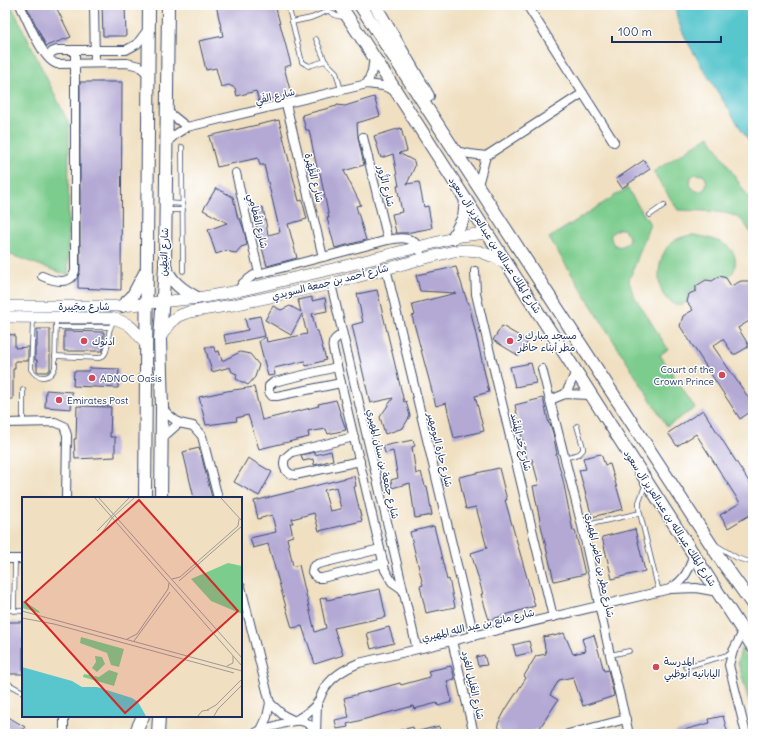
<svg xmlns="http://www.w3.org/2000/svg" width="758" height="739" viewBox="0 0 758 739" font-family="Delius,'Playpen Sans Arabic',sans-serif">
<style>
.green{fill:#7bcc8d;stroke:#4b7e76;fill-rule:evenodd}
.water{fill:#59c6cd;stroke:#3a7a96}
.building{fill:#b3a9d4;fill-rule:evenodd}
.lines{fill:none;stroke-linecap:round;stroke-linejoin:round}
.service-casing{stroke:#3b4a6d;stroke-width:5.5}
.minor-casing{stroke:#3b4a6d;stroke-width:10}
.tertiary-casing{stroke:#3b4a6d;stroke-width:12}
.secondary-casing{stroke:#3b4a6d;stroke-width:14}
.service{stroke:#fff;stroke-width:4}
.minor{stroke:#fff;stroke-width:8}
.tertiary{stroke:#fff;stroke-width:11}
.secondary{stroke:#fff;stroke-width:12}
.poi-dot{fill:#d1495b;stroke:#fff;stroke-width:1.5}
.labels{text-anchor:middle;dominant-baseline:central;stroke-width:3;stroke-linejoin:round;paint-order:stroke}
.street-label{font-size:10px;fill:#1b2f5e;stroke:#fff}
.poi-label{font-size:10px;fill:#1b2f5e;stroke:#fff;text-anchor:start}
.inset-road{fill:none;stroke:#9b9999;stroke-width:1}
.view{fill:#d62828;fill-opacity:0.15;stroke:#d62828;stroke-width:2}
.inset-edge{fill:none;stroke:#1b2f5e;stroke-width:2}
</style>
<rect width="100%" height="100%" fill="#fff"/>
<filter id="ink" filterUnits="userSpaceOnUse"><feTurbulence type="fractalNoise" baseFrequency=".025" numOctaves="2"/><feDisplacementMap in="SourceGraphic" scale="8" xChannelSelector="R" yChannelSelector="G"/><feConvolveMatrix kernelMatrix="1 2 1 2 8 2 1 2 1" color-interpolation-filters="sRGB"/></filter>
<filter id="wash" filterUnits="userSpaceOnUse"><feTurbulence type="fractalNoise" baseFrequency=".012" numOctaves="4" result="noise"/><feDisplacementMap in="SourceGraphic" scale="16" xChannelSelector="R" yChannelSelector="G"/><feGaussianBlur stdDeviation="0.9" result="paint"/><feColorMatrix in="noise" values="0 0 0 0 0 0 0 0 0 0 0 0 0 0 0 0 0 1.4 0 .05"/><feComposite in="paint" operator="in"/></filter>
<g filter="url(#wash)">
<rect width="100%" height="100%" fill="#f0e0c1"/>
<g class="green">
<path d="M5,5H11L69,124L68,275L5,253Z"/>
<path d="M709,136L753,205V236C748,229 744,221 737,217C725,210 693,211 678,210L653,172ZM695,174L703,175C708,180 708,186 702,191H696L690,185L691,177Z"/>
<path d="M627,188L650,224L629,281L633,294L668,349L660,355L695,408L667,426L549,238ZM618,229H624L629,237C627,251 609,249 611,234Z"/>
<path d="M693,235C708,237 739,243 735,265C735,271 732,274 727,277L719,275L712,279L706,278L696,284L695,290L688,293L686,303C680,306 675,306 669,301C654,290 657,257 670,244C677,238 684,236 693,235Z"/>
<path d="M741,648L753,667V716L738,662Z"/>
</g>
<path class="water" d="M675,5H753V148C736,121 719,94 702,67C691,47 677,28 675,5Z"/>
<g id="blocks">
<g class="building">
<path d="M26,5H55L71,37L46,46Z"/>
<path d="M102,5H125L126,36H103Z"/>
<path d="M216,5H275L291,65L284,67L291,94L259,102L256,91L237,96L235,88L229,85L221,87L216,68L206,70L199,41L223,36Z"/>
<path d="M80,82H122L121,290L78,288V277L80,271Z"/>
<path d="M374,97L380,116L357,123L358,138L364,165L344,171L361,205L356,206L366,240L335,248L327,218H329L320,173H318L309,130H306L302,115L337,106V105L345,106Z"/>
<path d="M279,120L299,201L302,200L307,219L288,224L297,258L267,266L257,229L253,209L263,207L268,235L280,232L264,165H260L258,158L217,167L209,136Z"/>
<path d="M401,128L407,151L399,153L414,161L415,166L407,184L419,182L424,207L428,206L432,228L406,233H396L392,214L402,212L397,186H399L393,154L381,158L374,136Z"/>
<path d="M644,160L650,169L622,188L616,179Z"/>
<path d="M216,188L233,197L238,219H240L244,230L247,245L241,247L236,253L230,252L228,250L216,254L208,230L227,223L203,210Z"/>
<path d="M456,267L468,304H469L489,392L475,396L484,431L454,438L446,403L436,406L412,316L415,315L412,304L456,293L420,291L416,275Z"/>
<path d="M720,276L726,278L731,286L741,281H750L753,286V327L749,321L738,328L748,344V347L736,354H733L723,339L713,346L753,404V410L740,419L680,326L683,316L693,310L687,302L689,294L696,291V286L706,280L712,281Z"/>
<path d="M377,290L404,402L406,401L410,416L403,428L385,434L380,417L393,398L370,403L352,325L363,322L357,294Z"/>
<path d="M312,297V301L325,298L327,311L312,314L316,331H318L326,360L306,366L305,361L274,368L275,375L268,376L259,341L266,337L267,342L307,334L302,314L291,335L265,320L273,306L281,310L290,306L301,312L298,300Z"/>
<path d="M260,316L265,336L226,344L224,335L248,330L245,319Z"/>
<path d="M502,326L528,341L519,356L493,340Z"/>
<path d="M37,329H50V370L47,372H39L37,371V360H35V347H37Z"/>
<path d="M64,331L104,332L103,351H64Z"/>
<path d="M5,334L15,335V348L28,347V361H15V369H13V399H5Z"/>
<path d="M205,347H214L215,352L219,351L222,361L240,352L250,354L259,365L255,377L248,385L236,379L237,374L232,372L230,367L212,372Z"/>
<path d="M531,363L536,383L515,387L510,367Z"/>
<path d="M90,368L119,369L118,388L73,386L74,371H88Z"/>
<path d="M254,387L262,420L319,406L318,404L336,400L346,430L328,434L326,429L308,432L309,437L259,449L248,415L236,418L237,421L206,425L199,397L227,391Z"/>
<path d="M46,390L72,392L71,409L45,407Z"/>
<path d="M543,398L549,424H550L553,433L557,454H556L563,480L573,531L575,530L585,574L554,581L542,530L533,486L539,485L532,459L527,460L515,405Z"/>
<path d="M77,406L111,407L110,437H115V457L75,459L74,439H76Z"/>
<path d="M703,410L753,488V513L728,528L720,515L740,503L696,434L677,446L668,433Z"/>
<path d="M413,440L415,446L412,447L416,474L421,472L425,486H427L432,515L415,518L410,483L392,488L391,480L398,478L393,451L385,453L383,446Z"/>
<path d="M199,448L201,454L212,498H194L183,452Z"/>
<path d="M331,451L333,460L314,465L313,459L303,461L301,455L315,452V455Z"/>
<path d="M601,454L605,465L610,464L623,509L592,517L579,470L586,469L583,458Z"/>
<path d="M248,458L272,472L259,496L234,482Z"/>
<path d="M499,468L507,500H505L535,606L489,620L481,594H483L471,553L487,548L476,507L466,509L459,477Z"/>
<path d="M354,476L356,486L354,487L362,521L319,531L314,513L292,519L293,523H290L293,536L287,538L293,566L299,565L315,632L326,628L320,599L326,597L327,600L380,589L386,617L334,628L343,655L315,664L302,626L292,628L268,544L253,548L250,538L276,532L272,515L258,519L254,501ZM336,487L341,509L330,511L324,490Z"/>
<path d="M434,526L447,580L449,579L455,607L426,613L420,586L423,585L410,532Z"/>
<path d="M635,529L645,571L612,579L602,537Z"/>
<rect x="6" y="622" width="17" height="52"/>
<path d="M389,627L394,643L371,649L367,633Z"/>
<path d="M564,633L573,654L586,651L582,639L594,635L604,671L608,670L614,696L583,706L573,677L559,680L550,695L558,700L539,729L523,734H501L498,724L506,709L526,678L524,676L536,656L546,654L543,637L554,635V636Z"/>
<path d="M529,641L532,652L516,656L513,645Z"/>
<path d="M484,655L487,665L478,666L476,657Z"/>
<path d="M451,666L455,679L447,681L452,702L438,706L437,703L414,709L413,706L347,724L348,727L337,729L335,720L349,717L344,698L400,683L401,685L430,677L428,671Z"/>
<path d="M5,715L25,727L20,734H5Z"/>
<path d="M723,716L728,734H676V732L710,723L709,719Z"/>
<path d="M439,726L441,734H416L415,732Z"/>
<path d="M413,727L415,734H393V732Z"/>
</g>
</g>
</g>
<g filter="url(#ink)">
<use href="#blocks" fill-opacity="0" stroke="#3b4a6d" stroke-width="1"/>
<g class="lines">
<g class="service-casing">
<g id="service">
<path d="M288,5L302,62L309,66L325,61"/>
<path d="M324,5C330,13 335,17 345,17"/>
<path d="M292,22L311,18L328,11"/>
<path d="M316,39L325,61L336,72L341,90"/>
<path d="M182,147L183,271"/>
<path d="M167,203L183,204"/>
<path d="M168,210H183"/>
<path d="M650,215L664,205"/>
<path d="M33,318L31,369C37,380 51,380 55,367L56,319"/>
<path d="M56,327H110"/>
<path d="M55,356L99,358C113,354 103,333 115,320"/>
<path d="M23,390V423"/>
<path d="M564,458L579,454L583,450V447L577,426"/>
<path d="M646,483L639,502V509L659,592"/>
<path d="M582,526L640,513"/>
<path d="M716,545L737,558L753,563"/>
<path d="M5,610L23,611"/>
<path d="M14,611L15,559"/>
<path d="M610,655L629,651"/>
<path d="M685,667L731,654"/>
<path d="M5,682L23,692"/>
</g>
</g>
<g class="minor-casing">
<g id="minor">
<path d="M20,5C27,19 43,61 57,64L127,63L139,66L148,74"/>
<path d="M94,5L95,63"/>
<path d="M527,5L614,142"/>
<path d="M48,57L52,52L57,50H126L137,44L149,28"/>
<path d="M367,84L372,71L374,57"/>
<path d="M286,104L323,257"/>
<path d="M167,111L187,127"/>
<path d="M363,137L388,240"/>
<path d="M166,143L176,134L187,127L367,84L383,86L395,91"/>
<path d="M455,151L470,154L486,156L583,93"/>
<path d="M236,173L259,273"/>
<path d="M478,185L486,156"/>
<path d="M386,268L474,636"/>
<path d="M475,271L476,294L553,617"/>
<path d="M42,276C53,281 71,286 75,271V51"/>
<path d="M331,284L417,649"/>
<path d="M238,291L243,283L254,275L388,240C401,237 415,236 420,251"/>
<path d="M342,334C336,338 331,341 333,349L385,570L392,582L402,589"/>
<path d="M337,367L274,382L269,386V392L272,396H277L341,383"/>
<path d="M542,369L582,526L610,655L629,734"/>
<path d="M565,394L570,385L576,371"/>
<path d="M550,400L565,394L591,395"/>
<path d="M162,408L170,416L179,423L193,426L202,436L218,498"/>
<path d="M5,423L55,422L64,426L67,435L66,498"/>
<path d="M354,437L292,452L285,458C282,467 286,474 295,475L360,461"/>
<path d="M161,439L179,423"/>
<path d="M380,549L318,564L313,567L312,572L317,578H322L384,563"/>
<path d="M5,559H23"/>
<path d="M241,587L270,703L267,717L261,730"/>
<path d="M671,588C685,580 691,568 693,553"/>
<path d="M743,632L733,651L729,665L746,734"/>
<path d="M452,641L474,734"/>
<path d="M270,703L283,715L293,720"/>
<path d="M296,720C303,716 313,710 318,702C320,699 321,695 323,691C331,677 344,669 359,663L670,589L696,588L718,592"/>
<path d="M64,734V716"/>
<path d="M254,734C260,729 268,728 275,726C291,721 307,714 316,734"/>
<path d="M316,734L317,703"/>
<path d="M568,734L626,719"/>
</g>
</g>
<g class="tertiary-casing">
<g id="tertiary">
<path d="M5,306H122L198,298L238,291L337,268L461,236L487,233"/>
<path d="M5,317L111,318C130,322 135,330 146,345"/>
<path d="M160,338L169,324L178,316L189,312L233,305L331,284L418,260L454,251L467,250L478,251L497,258L508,266"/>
</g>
</g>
<g class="secondary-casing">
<g id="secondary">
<path d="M340,5L396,91L753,647"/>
<path d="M360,5L723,563L753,605"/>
<path d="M375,5L428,96"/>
<path d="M453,238L464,217L466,200"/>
<path d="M165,266C171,282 182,290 197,298"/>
<path d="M122,306L132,297L146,271"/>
<path d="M145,498L149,5"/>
<path d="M161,498L162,408L160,339L165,266L168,5"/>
<path d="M135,734L143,716"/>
<path d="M158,734L159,716"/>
</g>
</g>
<use href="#service" class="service"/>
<use href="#minor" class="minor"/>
<use href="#tertiary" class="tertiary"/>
<use href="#secondary" class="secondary"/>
</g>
</g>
<g class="poi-dot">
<circle cx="84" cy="341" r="4"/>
<circle cx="510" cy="341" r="4"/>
<circle cx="722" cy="375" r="4"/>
<circle cx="92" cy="378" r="4"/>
<circle cx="59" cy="400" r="4"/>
<circle cx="656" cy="667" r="4"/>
</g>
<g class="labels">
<g class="street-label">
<text transform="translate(275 96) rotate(-13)">شارع الفَي</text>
<text transform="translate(314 178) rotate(76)">شارع الظَّهَرة</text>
<text transform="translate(386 186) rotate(76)">شارع الزُّور</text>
<text transform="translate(258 221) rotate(77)">شارع القُطامِي</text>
<text transform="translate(495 245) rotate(57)">شارع الملك عبدالله بن عبدالعزيز آل سعود</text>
<text transform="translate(164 252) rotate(-88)">شارع البَطِين</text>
<text transform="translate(330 282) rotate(-14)">شارع أحمد بن جمعة السويدي</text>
<text x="84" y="306">شارع مجَيبرة</text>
<text transform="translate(521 442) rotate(76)">شارع حَد المِشَد</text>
<text transform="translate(440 450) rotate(76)">شارع حارة البومهير</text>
<text transform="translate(383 464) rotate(77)">شارع جمعة بن سنان المهيري</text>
<text transform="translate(670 518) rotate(57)">شارع الملك عبدالله بن عبدالعزيز آل سعود</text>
<text transform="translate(600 565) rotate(78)">شارع مطر بن حاضر المهيري</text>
<text transform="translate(478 625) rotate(-13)">شارع مانع بن عبد الله المهيري</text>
<text transform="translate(473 685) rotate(77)">شارع الغَلِيل العُود</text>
</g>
<g class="poi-label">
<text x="518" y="335">مسجد مبارك و<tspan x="518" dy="12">مطر أبناء حاظر</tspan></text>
<text x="92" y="341">ادنوك</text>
<text x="714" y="369" text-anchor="end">Court of the<tspan x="714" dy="12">Crown Prince</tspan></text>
<text x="100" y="378">ADNOC Oasis</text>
<text x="67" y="400">Emirates Post</text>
<text x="664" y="661">المدرسة<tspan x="664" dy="12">اليابانيه أبوظبي</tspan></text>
</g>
</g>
<g transform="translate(22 497)">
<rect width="220" height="220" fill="#f0e0c1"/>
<path d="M206,66L220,69V117L189,104L169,82ZM0,103L17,114L18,116L0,111ZM59,140L102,152L97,170L89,168L85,156L58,146ZM73,159L80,160L83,167L75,175L70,171L74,165ZM87,173L96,176L92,189L61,180L62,177L77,180Z" fill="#7bcc8d"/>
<path d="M0,170L50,184L60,190H75L110,201L116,205L124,219H0Z" fill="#59c6cd"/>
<path class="inset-road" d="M73,1L220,169M77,1L220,161M199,1L220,24M75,34L107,1M79,37L90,21L112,1M150,82L158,80L216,29L217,22M157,84L220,29M0,114L220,174M0,121L32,127L212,176M105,142L115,137L146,92L147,86M112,144L148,95M205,169L211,166V159M185,213L194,208L220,182M176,219L180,214L187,213M192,219L196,212L220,188"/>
<path class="view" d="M117,3L216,114L103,216L3,105Z"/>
<rect width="220" height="220" class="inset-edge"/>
</g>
<rect width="758" height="739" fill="none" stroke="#fff" stroke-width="20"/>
<path d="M612 36v6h109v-6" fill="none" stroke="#1b2f5e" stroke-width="2"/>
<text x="618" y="36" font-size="12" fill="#1b2f5e" stroke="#ffffff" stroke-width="3" paint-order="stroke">100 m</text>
</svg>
